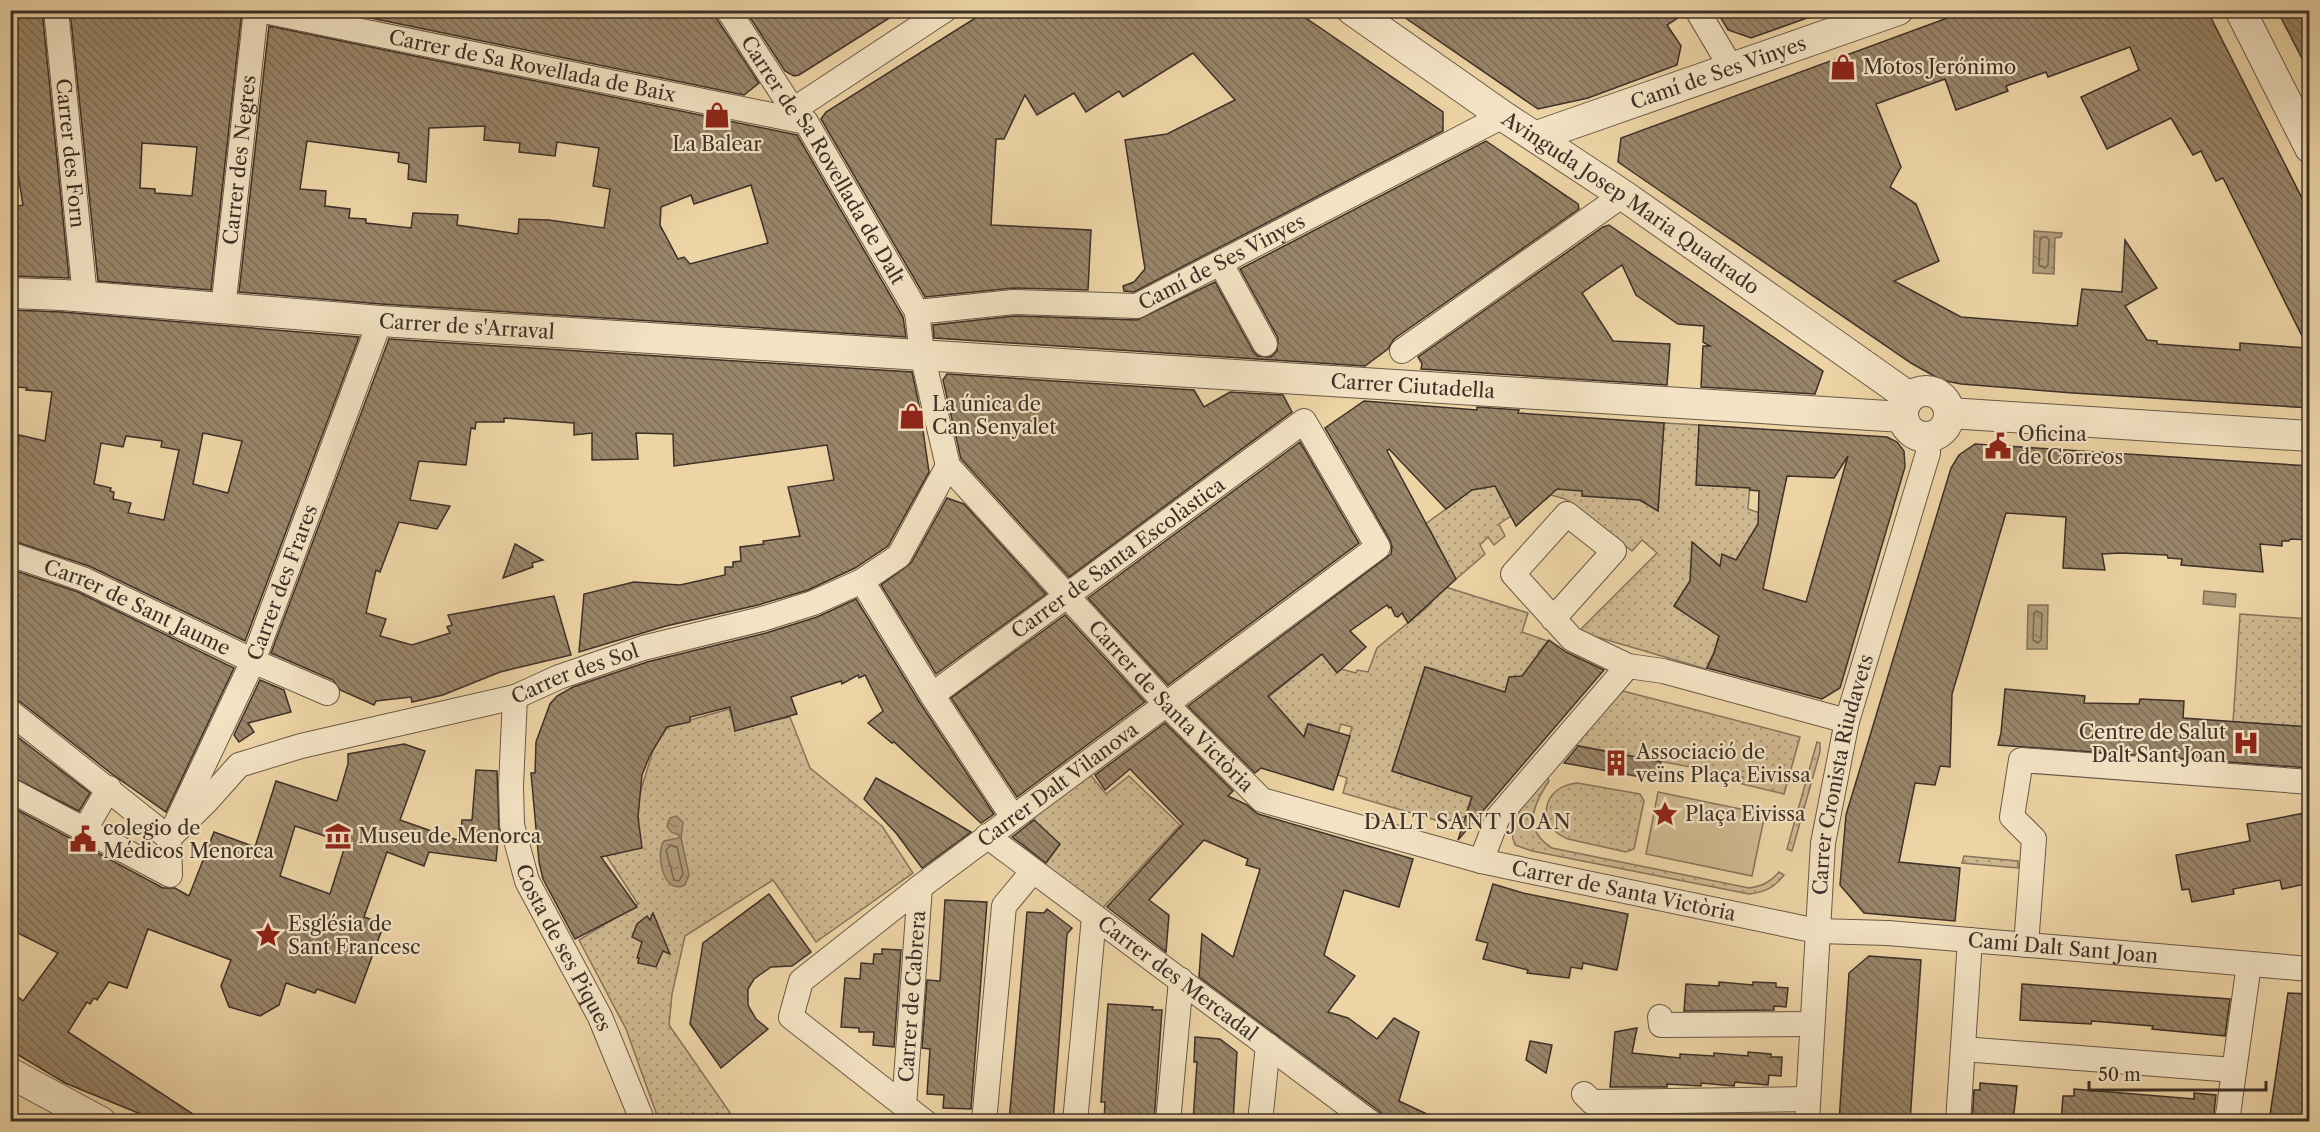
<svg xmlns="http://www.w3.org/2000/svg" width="2320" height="1132" viewBox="0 0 2320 1132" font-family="'Libre Caslon Text',serif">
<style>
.green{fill:url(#green-dots);stroke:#86745c;stroke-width:1.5}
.pitch{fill:#cfb890;stroke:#86745c;stroke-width:1.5}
.water{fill:url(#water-ripples);stroke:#837159;stroke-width:1.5}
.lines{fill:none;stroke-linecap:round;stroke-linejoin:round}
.shore{stroke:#776651;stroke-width:1.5}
.building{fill:url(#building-back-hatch);stroke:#3d3028;stroke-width:1.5;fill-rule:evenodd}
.minor-casing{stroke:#695947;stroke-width:26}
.tertiary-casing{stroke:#695947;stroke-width:32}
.minor{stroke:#f3e3c4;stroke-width:24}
.tertiary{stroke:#f3e3c4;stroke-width:30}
.labels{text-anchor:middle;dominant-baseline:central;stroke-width:4.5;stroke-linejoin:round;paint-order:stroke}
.street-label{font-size:20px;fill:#3d3028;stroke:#f3e3c4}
.poi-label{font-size:20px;fill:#3d3028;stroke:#f3e3c4;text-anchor:start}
.neighbourhood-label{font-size:21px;letter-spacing:1.5px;fill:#3d3028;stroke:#f3e3c4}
</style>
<defs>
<pattern id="green-dots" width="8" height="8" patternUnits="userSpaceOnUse" patternTransform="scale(1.5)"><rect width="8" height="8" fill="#cfb890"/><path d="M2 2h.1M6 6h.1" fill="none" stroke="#a99676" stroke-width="1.8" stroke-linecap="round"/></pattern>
<pattern id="water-ripples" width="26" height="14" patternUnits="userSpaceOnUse" patternTransform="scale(1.5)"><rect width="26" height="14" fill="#b19c7a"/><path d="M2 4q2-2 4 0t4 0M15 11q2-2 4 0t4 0" fill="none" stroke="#918064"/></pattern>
<pattern id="building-back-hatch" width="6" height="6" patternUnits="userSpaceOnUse" patternTransform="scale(1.5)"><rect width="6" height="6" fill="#998569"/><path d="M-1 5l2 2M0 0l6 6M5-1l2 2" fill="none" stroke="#7e6d56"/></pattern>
</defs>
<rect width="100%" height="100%" fill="#edd4a5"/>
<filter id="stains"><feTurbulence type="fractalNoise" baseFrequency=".00333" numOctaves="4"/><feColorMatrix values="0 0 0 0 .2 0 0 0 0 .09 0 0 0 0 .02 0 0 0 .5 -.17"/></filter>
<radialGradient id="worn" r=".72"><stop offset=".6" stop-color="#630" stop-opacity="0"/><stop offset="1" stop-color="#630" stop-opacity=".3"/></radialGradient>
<g class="green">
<path d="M1664,423L1699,425L1697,485H1750L1748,509L1765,515L1736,560L1720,566L1693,543L1694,575L1674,606L1719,636L1714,652L1706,669L1583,633L1582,628L1657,553L1642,540L1632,551L1565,499L1551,495L1544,501L1500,496L1511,516L1499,524L1505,536L1494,545L1488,537L1480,545L1485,554L1456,579L1429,528L1424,525L1457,501L1445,480L1473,474L1481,489L1485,487L1484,475L1640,500L1658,511Z"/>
<path d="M1436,584L1528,613L1522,632L1548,641L1538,653L1547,662L1530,681L1522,675L1516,683L1509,678L1506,688L1517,697L1410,744L1434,669L1425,667L1392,771L1472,796L1465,817L1442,822L1343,793L1347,778L1338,775L1352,727L1341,724L1338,733L1308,724L1304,736L1277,727L1250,712L1322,654L1337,672L1341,669L1356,673L1357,670L1368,672L1377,648L1431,604L1423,594Z"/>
<path d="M2240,614L2309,619V727L2233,722Z"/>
<path d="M1623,691L1800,737L1784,794L1742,784L1743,777L1575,745L1617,695Z"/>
<path d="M729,709L736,729L790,717L810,768L882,826L913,873L816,942L773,880L685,936L672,994L669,1025L731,1114L711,1121H659L626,1029L579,940L638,904L571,802L631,823L657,737L669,726Z"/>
<path d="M1817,742L1820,743V752L1792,851L1787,849Z"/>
<path d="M1088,772L1106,794L1129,776L1180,825L1101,910L1044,864L1056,844L1024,816Z"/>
<path d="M1547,776L1549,781C1533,805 1522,829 1552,848L1749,888C1763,886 1770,882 1779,872L1784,875C1774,888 1765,892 1749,894L1532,851L1515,845C1503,816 1530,797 1547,776Z"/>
<path d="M1577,783L1640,794L1644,801L1634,849L1626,852L1568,839C1534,826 1542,786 1577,783Z"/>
<path d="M1964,856L2018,861V868L1962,863Z"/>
</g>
<path class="pitch" d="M1658,792L1765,814L1752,876L1646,854Z"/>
<g class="water">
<path d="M2034,231L2062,233L2061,237L2055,238L2054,274L2033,273Z"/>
<path d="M2204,591L2236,594L2235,607L2203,604Z"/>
<path d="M2028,605H2048L2047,649H2027Z"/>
<path d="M676,816L683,822L681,838L689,875L685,885C663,896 655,853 664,841L679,838V835L671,832L667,826L670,818Z"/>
</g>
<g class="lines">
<g class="shore">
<path d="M2042,237H2047L2049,240L2048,265L2045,268L2039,265L2040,240Z"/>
<path d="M2036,611L2042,614L2041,640L2038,643L2033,640L2034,613Z"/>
<path d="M671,845L677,847L683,874L679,881L674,880L666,850Z"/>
</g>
</g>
<g class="building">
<path d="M10,10H42L69,278L10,276V208L23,205L14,149H10Z"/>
<path d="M70,10H176L237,14V10H242L211,290L98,281ZM142,143L197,147L192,196L155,193V189L140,188Z"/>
<path d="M332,10H714L716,18L759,83L744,95Z"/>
<path d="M745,10H902L799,75L794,76L785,71Z"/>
<path d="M988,10H1294L1443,112V131L1134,292L1124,291L1123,286L1134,282L1145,269L1125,140L1167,134L1235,100L1193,53L1123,97L1119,91L1086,112L1074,93L1037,115L1025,95L1004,139H996L991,225L1091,230L1088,290L1013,288L925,297L821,119L826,112Z"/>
<path d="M1394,10H1683L1684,14L1667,25L1681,46L1677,65L1588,98L1538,109Z"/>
<path d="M1716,10H1821V13L1751,38L1728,30Z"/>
<path d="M1969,10H2207L2310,214V408L2073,393L1961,384L1941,380L1911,363L1618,162L1621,138ZM2130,47L2139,70L2081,97L2107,149L2171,118L2193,155L2201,151L2216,181L2223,178L2308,348L2240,343V350L2157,344V341L2147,340L2125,306L2157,288L2125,240L2122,292L2082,289L2077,326L1961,317L1894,281L1939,261L1916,204L1890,187L1901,167L1876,104L1945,79L1956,110L2008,91L2006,86L2046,72L2048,77Z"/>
<path d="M2277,10H2310V74Z"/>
<path d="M269,26L797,135L903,317L906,337L381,304L239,292ZM485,126L484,140L520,143L519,152L555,156L557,142L599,148L593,186L610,189L604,228L549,220L519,219L518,234L457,225L458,215L413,213L411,228L366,223V219L349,218L350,209L325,206L326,191L300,189L307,141L399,153L398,162L409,164L408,179L426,182L429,128ZM751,185L768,243L690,264L684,257L678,259L660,225L661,207L691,195L694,204Z"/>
<path d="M1486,141L1578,204L1579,209L1394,339L1388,349L1365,366L934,338L933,325L1014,316L1137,320L1215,282L1253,351L1258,356L1271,357L1277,351L1278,338L1240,269Z"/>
<path d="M1609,225L1823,371L1815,394L1701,387L1703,346H1710L1703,342L1704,326L1678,324L1636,295L1622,265L1582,293L1613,341L1670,344L1667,385L1421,369L1422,364L1418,357L1603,227Z"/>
<path d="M10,310L62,312L359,337L245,641L89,566L10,540V461L17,462L19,435L45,441L52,392L26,390L27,388L10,386ZM203,433L242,441L228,493L193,484ZM126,436L162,441L161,447L179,450L164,520L128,513L131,503L113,499L114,492L110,491L111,488L94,484L101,443L123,447Z"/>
<path d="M389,339L912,372L922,419L921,417L929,472L888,546L855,568L808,590L758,605L666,626L579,652L584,594L634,582L680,585L725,575V567H733V562L741,561L740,547L764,544L763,541L800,536L788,487L834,480L827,445L674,466L673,434L636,433L638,459L592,460V433L574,435V423L504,418V422H476L475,429L471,428L466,465L419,461L410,500L450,506L437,529L399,522L380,572L376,570L366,613L386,619L380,636L412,645L450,633L447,627L452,625L448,615L554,596L571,655L500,672L443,695L412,702L411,697L376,701L374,705L340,690L333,680L271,653Z"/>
<path d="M947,374L1194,390L1204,407L1230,392L1283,395L1292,412L1069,577L961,459L943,380Z"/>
<path d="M1364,401L1477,410V407L1519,410L1518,413L1664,423L1658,511L1640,500L1582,496V491L1557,489L1516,526L1495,486L1472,490L1446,509L1389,449L1387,451L1456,579L1408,623L1402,613L1398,617L1395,616L1391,607L1389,608L1387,605L1350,631L1366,647L1337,673L1322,654L1268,696L1304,737L1308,724L1350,736L1333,790L1261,768L1255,773L1188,706L1391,554L1392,547L1390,540L1325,428Z"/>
<path d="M1699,425L1887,437L1897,442L1904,451L1905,467L1840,688L1822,699L1707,668L1714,653L1719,636L1674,606L1690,581L1692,542L1720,566L1722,554L1736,560L1758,524L1759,491L1750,490V488L1696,485ZM1848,456L1806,602L1763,589L1787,476L1834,478Z"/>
<path d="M1300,442L1359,543L1168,685L1088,598Z"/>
<path d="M1975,444L2310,466V540L2290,539L2289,541H2282V546L2260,544L2263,572L2181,565L2182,559L2168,558L2167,555L2120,553L2102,554L2105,570L2063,568L2066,517L2006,513L1952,694L1950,767L1940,766L1935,785L1915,783L1899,862L1960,868L1955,921L1864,913L1840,885L1846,815L1951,468L1959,455Z"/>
<path d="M947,498L964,504L1046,594L936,674L881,585L911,563Z"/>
<path d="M515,544L543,560L532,563L533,567L503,578Z"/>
<path d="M10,569L78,592L234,668L166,812L112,774L19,701L10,698Z"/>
<path d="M856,599L920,703L994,814L981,823L894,742L892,743L868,723L883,711L865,675L859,678L858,675L842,684L841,681L791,697L797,714L735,731L730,707L690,717V722L667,727L650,755L642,775L638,817L642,848L601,857L637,907L575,939L543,879L539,862L531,773H535L536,742L550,704L557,696L573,687L647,662L766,633L817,617Z"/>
<path d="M1065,615L1145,702L1017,797L951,698Z"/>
<path d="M1549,640L1566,652L1604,670L1458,840L1472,797L1392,771L1425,667L1505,692L1509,677L1522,676Z"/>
<path d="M260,680L284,690L291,712L248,723L254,732L239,742L234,735Z"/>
<path d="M2005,689L2085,696L2084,703L2139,704L2140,699L2184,701L2183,718L2310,727V768L1998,745L2001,733Z"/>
<path d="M1165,723L1233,791L1228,796L1247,805L1258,814L1413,859L1399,907L1344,890L1324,955L1355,976L1328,1012L1348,1018L1377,1039L1394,1018L1419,1032L1399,1101L1444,1122H1389L1379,1111L1199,977L1202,934L1233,957L1260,869L1246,865L1248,859L1204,840L1149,900L1169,915L1166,952L1107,907L1183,824L1130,769L1105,790L1095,775Z"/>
<path d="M10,731L90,793L79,811L10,776Z"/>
<path d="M404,744L425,751L400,820L460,841L462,820H472L476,770L497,771L499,830L496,861L429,852L424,866L387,852L364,917L384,924L355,1003L317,989L315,993L286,983L279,1005L260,1016L229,1007L221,986L231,960L148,929L127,988L109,982L97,1000L94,998L90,1004L87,1002L68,1032L205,1122H160L65,1083L10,1050V990L23,1001L58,953L10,929V806L163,888H175L189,896L214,832L255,847L276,781L337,801L348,764V754ZM295,826L346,843L330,894L280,876Z"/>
<path d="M1578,746L1661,762L1657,780L1564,763Z"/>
<path d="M876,778L944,816L971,832L922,868L896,833L864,799Z"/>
<path d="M2310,812V883L2282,889L2280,880L2233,889L2234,894L2192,902L2189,889L2182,890L2176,855L2250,841L2247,824Z"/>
<path d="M1034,820L1060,844L1046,863L1012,837Z"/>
<path d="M1493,884L1523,893L1628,914L1617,970L1583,963L1582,969L1571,967L1569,978L1527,973L1528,970L1483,959L1488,943L1476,940Z"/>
<path d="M769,894L811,952L792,966L771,967L754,979L748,989V1005L756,1019L768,1029L721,1068L690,1024L703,943Z"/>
<path d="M945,900L987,902L971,1109L943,1108L944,1095L927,1094L930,1049L922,1048L927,980L940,981Z"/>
<path d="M1047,909L1072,928L1067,934L1053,1122H1009L1027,912L1044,913Z"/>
<path d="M653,913L670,954L663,951L656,967L638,963L639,958H637L642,942L632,937L637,924L647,916L650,920Z"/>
<path d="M882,949L901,950L894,1047L873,1045L874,1032H859V1028L841,1027L845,978L860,979L861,963L873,964L874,954H882Z"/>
<path d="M1869,956L1921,960L1910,1122H1839L1849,973Z"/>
<path d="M1719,982L1753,985V982L1776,983V987L1788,988L1786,1007L1774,1006V1010L1684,1011L1686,984L1719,986Z"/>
<path d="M2022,984L2230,999L2225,1036L2152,1029L2153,1026L2092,1021L2091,1024L2020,1020Z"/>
<path d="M2288,993L2310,994V1122H2269Z"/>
<path d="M1108,1004L1153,1007L1152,1010H1162L1154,1122H1104L1105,1102H1101Z"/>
<path d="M1637,1028L1632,1053L1680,1058V1054L1714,1056V1053L1748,1056V1052L1771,1054V1057H1782L1781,1076L1769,1075L1768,1085L1735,1082L1734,1086L1701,1083V1086L1667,1084V1087H1610L1615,1032Z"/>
<path d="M1195,1037L1220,1039L1237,1052L1233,1122H1193L1197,1062H1194Z"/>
<path d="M1530,1041L1552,1045L1546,1073L1526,1060Z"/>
<path d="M1980,1083L2017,1086L2013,1122H1972L1974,1090H1980Z"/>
<path d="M2074,1089L2194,1099V1093L2216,1095L2213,1122H2061L2063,1096H2074Z"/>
</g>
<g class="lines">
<g class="minor-casing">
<g id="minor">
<path id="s1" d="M56,10L85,297"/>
<path id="s2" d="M259,10L806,122"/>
<path id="s3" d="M728,10L793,110L806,122L917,312L922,354L948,466L1167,705L1262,800L1481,861L1817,931L1888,933L2310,969"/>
<path d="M1697,10L1732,69"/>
<path d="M793,110L945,10"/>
<path d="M1221,264L1265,344"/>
<path id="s4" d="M223,309L256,10"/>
<path id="s5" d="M917,312L1014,302L1137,306L1503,116"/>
<path d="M1402,351L1623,195"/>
<path id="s6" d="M10,554L83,579L253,661L327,693"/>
<path d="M862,581L932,695L1013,817"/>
<path d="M1553,619L1614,551L1567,514L1513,574L1572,639L1628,666"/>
<path id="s7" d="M515,697L511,786L512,825L527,881L600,1017L643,1122"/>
<path d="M10,712L169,838"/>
<path id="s8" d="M10,790L170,875L169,838L253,661L380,321"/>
<path d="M84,831L109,788"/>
<path id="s9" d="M987,836L1370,1122"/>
<path id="s10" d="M169,838L205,803L239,765L301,746L515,697L559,677L643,648L762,619L813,603L862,581L899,556L948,466"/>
<path d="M1481,861L1498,817L1628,666L1663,671L1847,721"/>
<path d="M2026,945L2034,839L2012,817L2021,760L2310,782"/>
<path d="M1660,1017L1661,1025L1812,1024"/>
<path d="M1963,1049L2234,1070"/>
<path d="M1584,1094L1592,1102L1808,1099"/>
<path id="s11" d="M904,1106L920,887"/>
<path id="s12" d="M925,1122L791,1017L801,981L920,887L1378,547L1304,421L932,695"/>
<path d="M984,1122L1004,906L1033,871"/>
<path d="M1075,1122L1094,917"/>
<path d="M1168,1122L1181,980"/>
<path d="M1260,1122L1268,1045"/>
<path id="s13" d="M1807,1122L1823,843L1847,721L1928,453L1927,437"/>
<path d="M1958,1122L1970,940"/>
<path d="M2227,1122L2249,964"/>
</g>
</g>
<g class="tertiary-casing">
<g id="tertiary">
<path id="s14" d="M1352,10L1503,116L1623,195L1909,397"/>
<path d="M2240,10L2310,148"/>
<path id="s15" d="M1537,136L1898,10"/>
<path id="s16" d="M10,293L63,295L380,321L1903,417"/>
<circle cx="1926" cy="414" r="23"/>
<path d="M1949,413L2310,436"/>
<path d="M10,1073L101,1122"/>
</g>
</g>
<use href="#minor" class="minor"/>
<use href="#tertiary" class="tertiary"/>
</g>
<defs>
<g id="shop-bare" transform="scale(2.07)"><path d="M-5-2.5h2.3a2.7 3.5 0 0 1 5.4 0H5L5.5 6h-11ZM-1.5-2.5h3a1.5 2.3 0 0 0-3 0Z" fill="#8f2418" stroke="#f3e3c4" stroke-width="2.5" paint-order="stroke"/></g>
<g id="civic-bare" transform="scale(2.07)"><path d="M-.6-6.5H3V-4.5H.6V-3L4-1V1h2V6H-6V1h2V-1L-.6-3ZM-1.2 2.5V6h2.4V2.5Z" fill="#8f2418" stroke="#f3e3c4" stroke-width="2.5" paint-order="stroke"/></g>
<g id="hospital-bare" transform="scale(2.07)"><path d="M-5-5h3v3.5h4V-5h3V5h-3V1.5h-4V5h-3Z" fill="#8f2418" stroke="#f3e3c4" stroke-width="2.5" paint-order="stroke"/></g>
<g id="building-bare" transform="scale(2.07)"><path d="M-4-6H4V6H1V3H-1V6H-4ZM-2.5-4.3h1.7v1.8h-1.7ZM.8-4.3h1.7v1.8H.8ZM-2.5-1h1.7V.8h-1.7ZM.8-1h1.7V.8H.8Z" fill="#8f2418" stroke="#f3e3c4" stroke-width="2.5" paint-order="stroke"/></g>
<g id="sight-bare" transform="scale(2.07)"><path d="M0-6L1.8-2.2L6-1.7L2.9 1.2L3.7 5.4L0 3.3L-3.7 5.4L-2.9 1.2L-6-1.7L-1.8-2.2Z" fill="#8f2418" stroke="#f3e3c4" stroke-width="2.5" paint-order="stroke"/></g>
<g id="museum-bare" transform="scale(2.07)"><path d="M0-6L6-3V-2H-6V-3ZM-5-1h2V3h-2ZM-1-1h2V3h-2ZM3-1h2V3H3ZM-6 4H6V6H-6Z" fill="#8f2418" stroke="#f3e3c4" stroke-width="2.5" paint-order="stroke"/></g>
</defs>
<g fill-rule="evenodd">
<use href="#shop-bare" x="1843" y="67"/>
<use href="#shop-bare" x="717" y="115"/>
<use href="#shop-bare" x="912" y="416"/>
<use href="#civic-bare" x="1998" y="446"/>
<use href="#hospital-bare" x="2246" y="743"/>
<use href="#building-bare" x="1616" y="763"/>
<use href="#sight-bare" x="1665" y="814"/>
<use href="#museum-bare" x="338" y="836"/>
<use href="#civic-bare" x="83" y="839"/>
<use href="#sight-bare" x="268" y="935"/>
</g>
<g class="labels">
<g class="street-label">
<text stroke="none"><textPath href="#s2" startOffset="279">Carrer de Sa Rovellada de Baix</textPath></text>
<text stroke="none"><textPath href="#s15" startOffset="192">Camí de Ses Vinyes</textPath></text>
<text stroke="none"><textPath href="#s1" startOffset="144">Carrer des Forn</textPath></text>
<text stroke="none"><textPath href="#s4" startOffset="150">Carrer des Negres</textPath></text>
<text stroke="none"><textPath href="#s3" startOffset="178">Carrer de Sa Rovellada de Dalt</textPath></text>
<text stroke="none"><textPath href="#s14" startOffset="339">Avinguda Josep Maria Quadrado</textPath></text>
<text stroke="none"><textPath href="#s5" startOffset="316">Camí de Ses Vinyes</textPath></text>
<text stroke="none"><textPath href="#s16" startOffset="458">Carrer de s'Arraval</textPath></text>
<text stroke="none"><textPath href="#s16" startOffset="1406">Carrer Ciutadella</textPath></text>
<text transform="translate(1118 558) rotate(-36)">Carrer de Santa Escolàstica</text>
<text stroke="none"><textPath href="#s8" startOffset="498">Carrer des Frares</textPath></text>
<text stroke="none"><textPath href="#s6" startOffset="138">Carrer de Sant Jaume</textPath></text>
<text stroke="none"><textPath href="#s10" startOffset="450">Carrer des Sol</textPath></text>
<text stroke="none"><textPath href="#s3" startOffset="842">Carrer de Santa Victòria</textPath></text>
<text stroke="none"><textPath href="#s13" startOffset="350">Carrer Cronista Riudavets</textPath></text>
<text stroke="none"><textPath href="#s12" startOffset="531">Carrer Dalt Vilanova</textPath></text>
<text stroke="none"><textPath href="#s3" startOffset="1346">Carrer de Santa Victòria</textPath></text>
<text stroke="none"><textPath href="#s7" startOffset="262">Costa de ses Piques</textPath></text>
<text stroke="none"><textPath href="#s3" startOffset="1790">Camí Dalt Sant Joan</textPath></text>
<text stroke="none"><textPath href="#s9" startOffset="238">Carrer des Mercadal</textPath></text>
<text stroke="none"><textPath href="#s11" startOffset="110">Carrer de Cabrera</textPath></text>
</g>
<g class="poi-label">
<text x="1863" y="67">Motos Jerónimo</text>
<text x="717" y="144" text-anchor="middle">La Balear</text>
<text x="932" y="404">La única de<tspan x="932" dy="23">Can Senyalet</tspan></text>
<text x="2018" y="434">Oficina<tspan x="2018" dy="23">de Correos</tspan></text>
<text x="2226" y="732" text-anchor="end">Centre de Salut<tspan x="2226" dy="23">Dalt Sant Joan</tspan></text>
<text x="1636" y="752">Associació de<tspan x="1636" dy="23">veïns Plaça Eivissa</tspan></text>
<text x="1685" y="814">Plaça Eivissa</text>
<text x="103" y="828">colegio de<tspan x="103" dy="23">Médicos Menorca</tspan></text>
<text x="358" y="836">Museu de Menorca</text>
<text x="288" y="924">Església de<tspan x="288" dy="23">Sant Francesc</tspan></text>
</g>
<g class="neighbourhood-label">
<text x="1468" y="821">DALT SANT JOAN</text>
</g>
</g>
<rect width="2320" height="1132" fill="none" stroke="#edd4a5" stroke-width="36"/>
<rect x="12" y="12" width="2296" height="1108" fill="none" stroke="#3d3028" stroke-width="3"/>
<rect x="18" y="18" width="2284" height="1096" fill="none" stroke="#3d3028" stroke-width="1.5"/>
<path d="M2089 1081v9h177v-9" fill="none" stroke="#3d3028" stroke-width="3"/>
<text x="2098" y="1081" font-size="18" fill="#3d3028" stroke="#f3e3c4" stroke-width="4.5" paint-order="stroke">50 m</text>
<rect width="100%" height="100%" filter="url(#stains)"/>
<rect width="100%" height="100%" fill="url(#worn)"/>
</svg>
